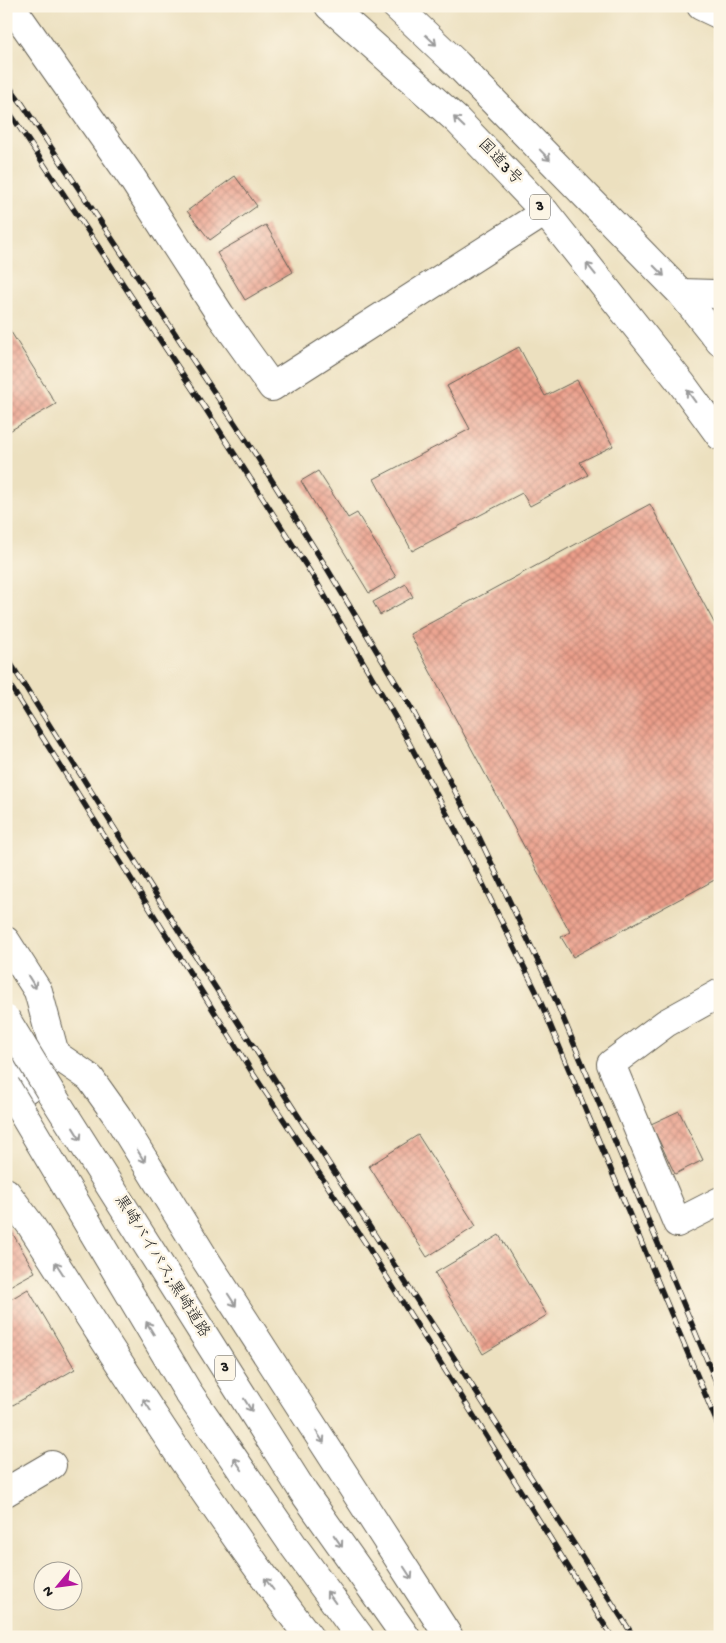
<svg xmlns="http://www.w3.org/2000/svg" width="726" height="1643" viewBox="0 0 726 1643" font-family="'Gochi Hand','Klee One',sans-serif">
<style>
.building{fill:url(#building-cross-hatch)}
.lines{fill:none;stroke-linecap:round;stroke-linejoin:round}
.minor-casing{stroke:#656155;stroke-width:30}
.highway-casing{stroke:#656155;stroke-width:30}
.minor{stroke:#fff;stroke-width:28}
.highway{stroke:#fff;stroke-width:28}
.rail-casing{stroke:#1c1c1c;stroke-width:5.5}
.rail{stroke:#fcf5e5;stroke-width:4;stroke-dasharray:11;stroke-linecap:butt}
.highway-bridge-casing{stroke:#656155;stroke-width:30;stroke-linecap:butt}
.highway-bridge{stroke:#fff;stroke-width:28}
.oneway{stroke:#999}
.labels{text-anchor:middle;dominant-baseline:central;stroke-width:5;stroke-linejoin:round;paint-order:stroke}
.shield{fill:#fcf5e5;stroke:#5f5d58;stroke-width:1}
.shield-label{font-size:15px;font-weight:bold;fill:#1c1c1c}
.street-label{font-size:16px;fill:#1c1c1c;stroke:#fcf5e5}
</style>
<defs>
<pattern id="building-cross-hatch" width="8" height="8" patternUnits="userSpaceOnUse" patternTransform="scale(1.25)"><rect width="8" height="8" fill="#eb9e8a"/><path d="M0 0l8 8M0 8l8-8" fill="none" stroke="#be8070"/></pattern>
</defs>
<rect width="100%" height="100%" fill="#fcf5e5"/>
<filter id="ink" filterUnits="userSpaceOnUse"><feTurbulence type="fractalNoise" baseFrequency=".02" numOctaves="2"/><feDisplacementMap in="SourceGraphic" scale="10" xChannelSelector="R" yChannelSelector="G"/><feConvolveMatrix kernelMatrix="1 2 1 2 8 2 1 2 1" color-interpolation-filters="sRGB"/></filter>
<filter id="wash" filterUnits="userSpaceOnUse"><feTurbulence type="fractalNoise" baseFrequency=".0096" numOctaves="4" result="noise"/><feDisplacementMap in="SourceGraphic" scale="20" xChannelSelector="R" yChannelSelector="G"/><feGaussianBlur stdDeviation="1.12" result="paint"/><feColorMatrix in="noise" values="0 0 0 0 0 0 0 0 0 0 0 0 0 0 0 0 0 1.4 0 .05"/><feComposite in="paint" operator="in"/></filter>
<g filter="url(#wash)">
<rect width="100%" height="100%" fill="#ece0bf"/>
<g id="blocks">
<g class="building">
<path d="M235,176L257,206L210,240L187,211Z"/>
<path d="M266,225L293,272L245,300L217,253Z"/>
<path d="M6,324L56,404L6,433Z"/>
<path d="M519,347L545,396L577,380L613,446L580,462L588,475L530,506L522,493L412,551L374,479L470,429L447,386Z"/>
<path d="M318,471L348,518L357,513L396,577L369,593L301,481Z"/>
<path d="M650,504L718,630H720V877L573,957L561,937L570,932L410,634Z"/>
<path d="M406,584L413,597L380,615L373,602Z"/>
<path d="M679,1111L703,1160L675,1174L651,1124Z"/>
<path d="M418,1135L476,1226L427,1257L369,1166Z"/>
<path d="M6,1222L35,1272L6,1288Z"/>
<path d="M499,1235L547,1315L483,1354L435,1273Z"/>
<path d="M28,1289L75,1369L6,1409V1302Z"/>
</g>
</g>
</g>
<g filter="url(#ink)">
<use href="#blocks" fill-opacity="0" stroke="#656155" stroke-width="1"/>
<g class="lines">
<g class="minor-casing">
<g id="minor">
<path d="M11,6L132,178L221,316L272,387L545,212"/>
<path d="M701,6L720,15"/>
<path d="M720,993L666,1023L611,1064L677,1223L720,1201"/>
<path d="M6,1492L52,1465"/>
</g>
</g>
<g class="highway-casing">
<g id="highway">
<path d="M329,6L458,121L545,212L682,384L720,436"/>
<path d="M396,6L457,64L681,293L720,342"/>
<path d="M681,293L715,294L720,293"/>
<path d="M6,941L38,991L55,1054L90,1078L117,1116L205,1259L449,1637"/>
<path d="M6,1069L17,1064L52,1055"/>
<path d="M51,1093L304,1493L406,1637"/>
<path d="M6,1102L28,1088L54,1056"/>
<path d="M20,1109L188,1392L295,1548L360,1637"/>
<path d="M6,1192L30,1224C120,1364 208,1505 309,1637"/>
</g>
</g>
<use href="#minor" class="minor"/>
<use href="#highway" class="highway"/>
<g class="rail-casing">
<g id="rail">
<path d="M6,82L23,105L256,455L328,570L414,713L479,837L548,982L720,1391"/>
<path d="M6,107L205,408L316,581L398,722L465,848L536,991L720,1430"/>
<path d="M6,656L179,931L634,1637"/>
<path d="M6,679L252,1072L368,1247L612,1637"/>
</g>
</g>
<use href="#rail" class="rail"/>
<g class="highway-bridge-casing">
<g id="highway-bridge">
<path d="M6,1019L51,1093"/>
<path d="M6,1086L20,1109"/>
</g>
</g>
<use href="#highway-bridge" class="highway-bridge"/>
</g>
<defs><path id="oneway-shaft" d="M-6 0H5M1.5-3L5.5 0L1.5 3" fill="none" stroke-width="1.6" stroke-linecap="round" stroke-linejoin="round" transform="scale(1.25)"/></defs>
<g class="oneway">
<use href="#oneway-shaft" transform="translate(431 40) rotate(43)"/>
<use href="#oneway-shaft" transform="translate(459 122) rotate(-136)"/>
<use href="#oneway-shaft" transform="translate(545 155) rotate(46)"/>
<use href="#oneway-shaft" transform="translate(591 269) rotate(-129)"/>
<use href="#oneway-shaft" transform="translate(659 271) rotate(45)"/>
<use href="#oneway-shaft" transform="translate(691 396) rotate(-126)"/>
<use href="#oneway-shaft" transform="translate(32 982) rotate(58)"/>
<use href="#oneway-shaft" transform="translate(77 1134) rotate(58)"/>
<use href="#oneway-shaft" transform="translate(141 1156) rotate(58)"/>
<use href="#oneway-shaft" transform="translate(59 1268) rotate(-123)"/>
<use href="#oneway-shaft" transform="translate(232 1300) rotate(57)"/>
<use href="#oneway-shaft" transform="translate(150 1328) rotate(-121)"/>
<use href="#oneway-shaft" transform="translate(147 1405) rotate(-123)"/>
<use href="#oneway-shaft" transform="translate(248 1405) rotate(58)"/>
<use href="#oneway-shaft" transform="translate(320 1437) rotate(57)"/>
<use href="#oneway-shaft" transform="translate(238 1464) rotate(-124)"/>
<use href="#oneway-shaft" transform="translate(338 1541) rotate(55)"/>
<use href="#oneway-shaft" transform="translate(408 1573) rotate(57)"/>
<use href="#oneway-shaft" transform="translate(269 1584) rotate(-127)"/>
<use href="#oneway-shaft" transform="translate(331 1597) rotate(-126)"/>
</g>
</g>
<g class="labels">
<g class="shield">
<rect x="530" y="194.5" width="20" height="25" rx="4"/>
<rect x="215" y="1355.5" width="20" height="25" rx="4"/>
</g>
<g class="shield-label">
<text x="540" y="207">3</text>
<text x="225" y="1368">3</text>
</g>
<g class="street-label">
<text transform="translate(499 163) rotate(47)">国道3号</text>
<text transform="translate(161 1267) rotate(58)">黒崎バイパス;黒崎道路</text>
</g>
</g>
<rect width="726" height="1643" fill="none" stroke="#fcf5e5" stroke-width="25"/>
<g transform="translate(58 1586) rotate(241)"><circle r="24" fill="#fcf5e5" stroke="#a29e95"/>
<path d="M0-4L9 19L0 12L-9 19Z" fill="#b5179e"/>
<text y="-8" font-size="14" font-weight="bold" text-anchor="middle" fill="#1c1c1c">N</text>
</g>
</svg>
